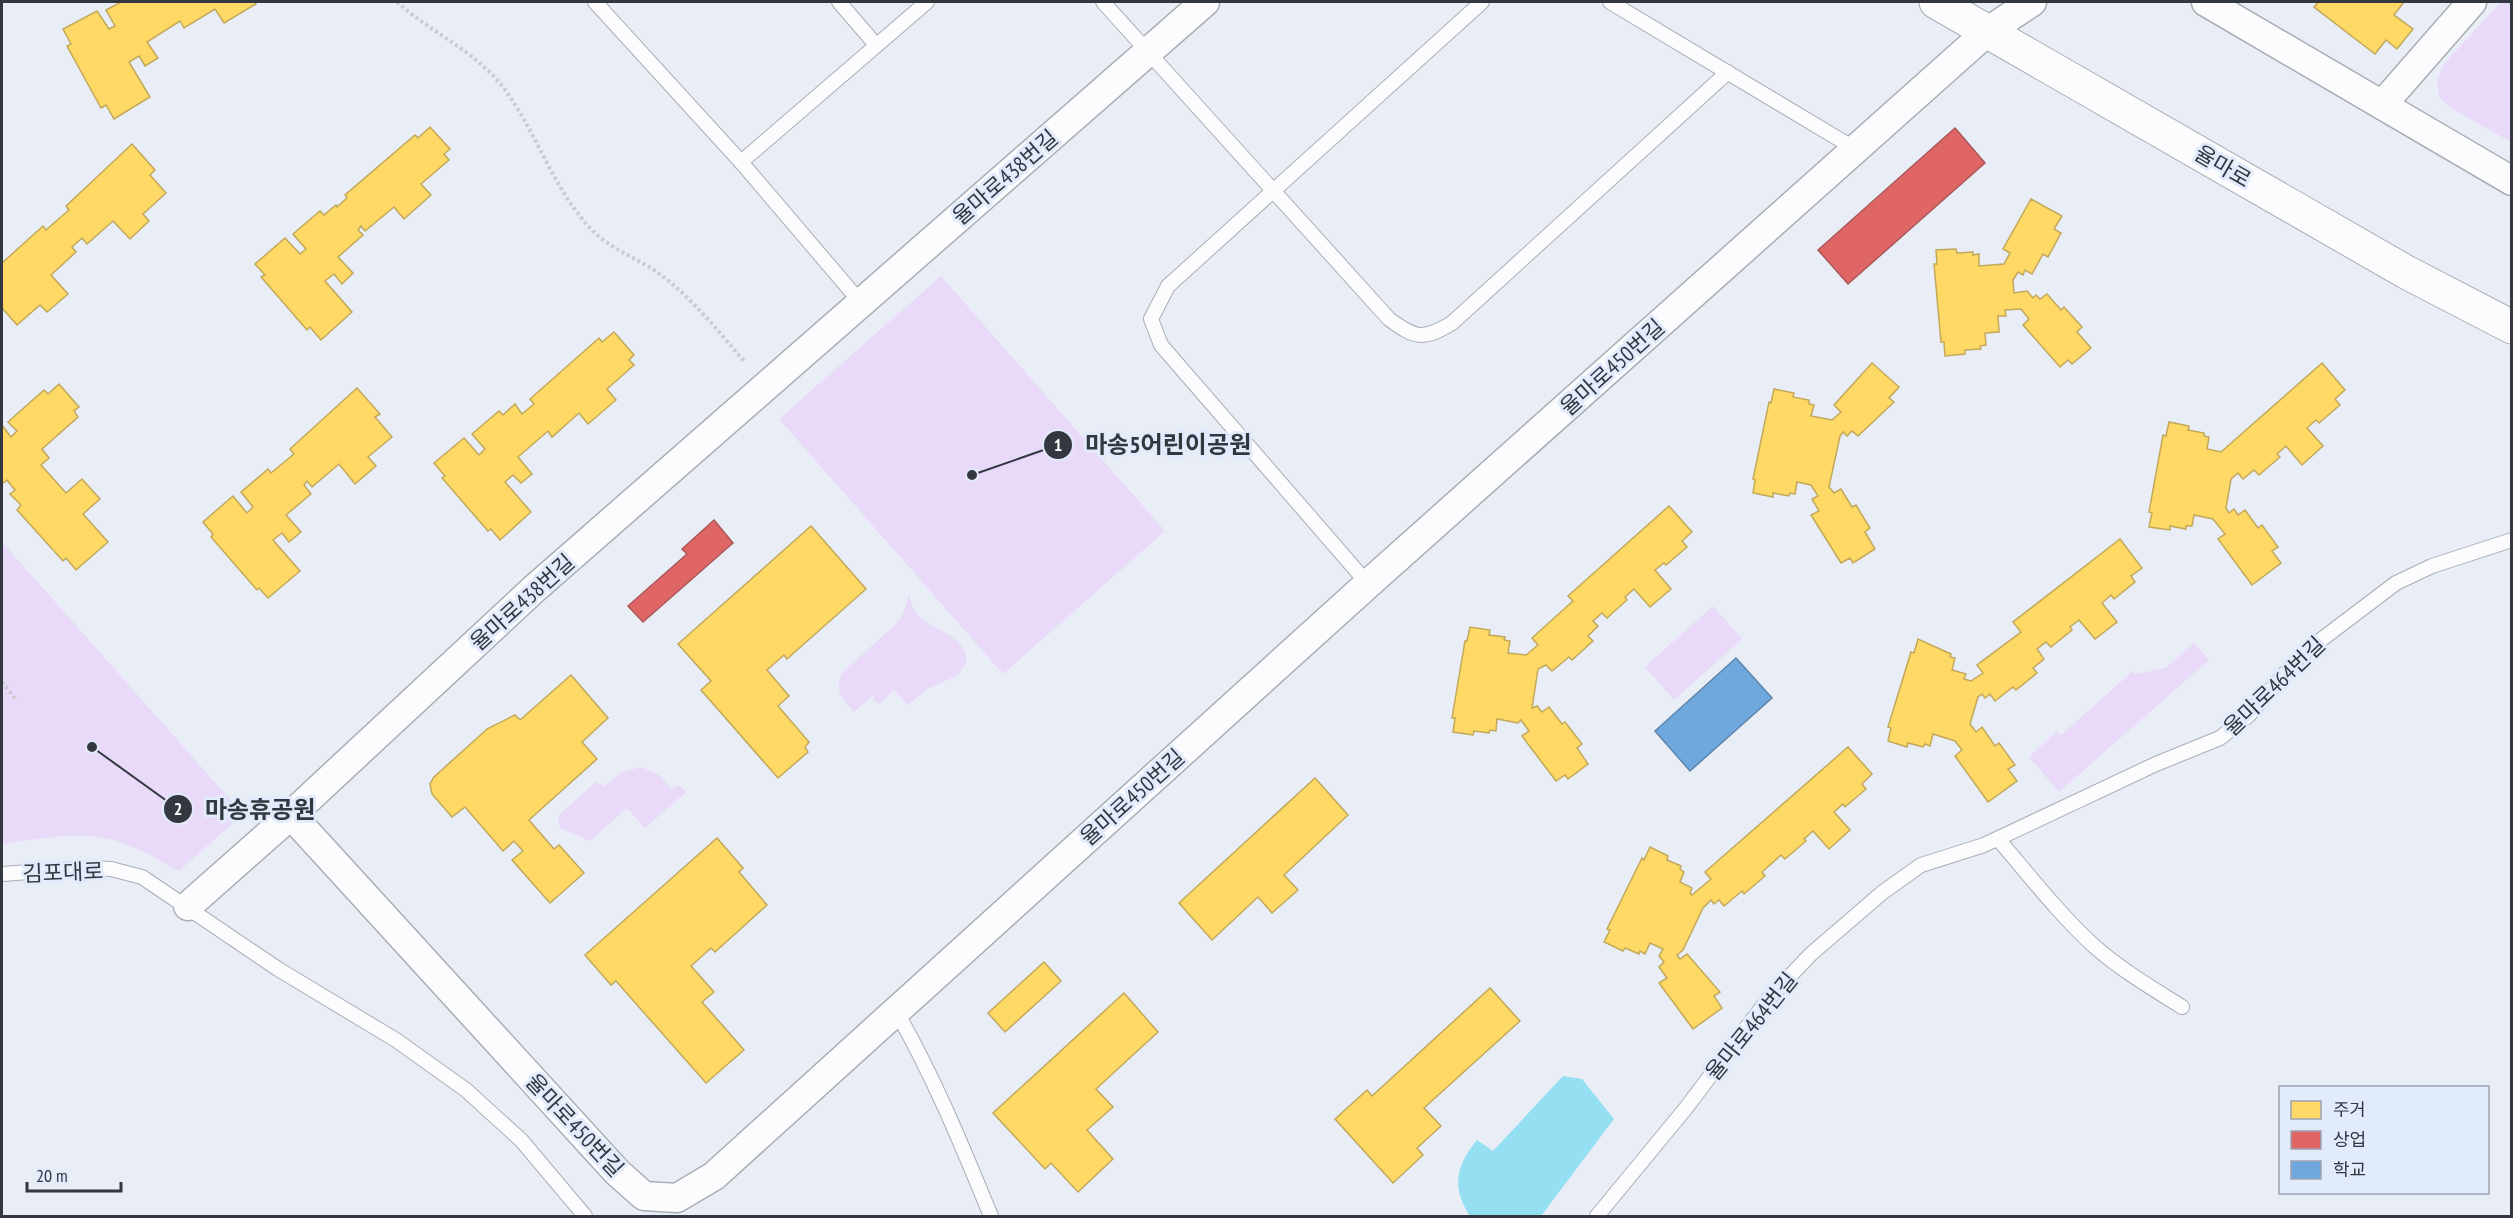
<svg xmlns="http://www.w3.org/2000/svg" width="2513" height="1218" viewBox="0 0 2513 1218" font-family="'PT Sans Narrow','Noto Sans KR',sans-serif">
  <rect width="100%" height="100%" fill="#e8edf6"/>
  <g fill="#e9dafa">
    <path d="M 2501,2 L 2511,2 L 2511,142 L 2449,107 L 2439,97 L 2437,81 L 2443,65 Z"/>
    <path d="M 941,276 L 1165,531 L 1003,674 L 779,419 Z"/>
    <path d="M 2,542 L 243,814 L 179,871 C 154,858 127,840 98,837 C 67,833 32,840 2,844 Z"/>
    <path d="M 909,595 C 911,601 912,608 916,613 C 931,631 966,634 967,662 L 957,676 L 929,688 L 908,705 L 894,690 L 879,704 L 874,701 L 873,695 L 854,712 C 842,698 833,690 843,672 L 898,622 L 904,612 Z"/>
    <path d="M 1713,606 L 1742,639 L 1674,700 L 1645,667 Z"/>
    <path d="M 2194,643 L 2209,660 L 2059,792 L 2029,757 L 2057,731 L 2061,735 L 2133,671 L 2135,674 L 2166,668 Z"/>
    <path d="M 641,767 L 658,774 L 672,789 L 680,785 L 686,792 L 645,828 L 627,808 L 590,841 L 560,828 L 558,819 L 560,814 L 596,782 L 604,786 L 623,772 Z"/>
  </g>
  <path fill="#95dff2" d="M 1563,1076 L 1582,1079 L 1614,1119 L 1541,1216 L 1470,1216 C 1451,1187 1456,1166 1477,1140 L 1493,1151 Z"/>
  <g fill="#ffd966" stroke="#c2a85a" stroke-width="1.5">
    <path d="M 121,2 L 254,2 L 256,4 L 224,23 L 215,9 L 184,28 L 180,21 L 147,42 L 158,58 L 145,66 L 139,56 L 129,62 L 150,97 L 114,119 L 106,105 L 101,108 L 67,46 L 71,44 L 63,29 L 97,11 L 109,29 L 115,26 L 106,10 Z"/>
    <path d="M 2318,2 L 2404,2 L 2394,15 L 2413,29 L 2397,49 L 2386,40 L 2375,54 L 2314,7 Z"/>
    <path d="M 430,127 L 450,149 L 444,154 L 449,160 L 421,184 L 431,195 L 404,219 L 394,207 L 365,231 L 361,226 L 358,230 L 363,235 L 338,257 L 353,273 L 342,284 L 334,274 L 325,281 L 352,312 L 321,340 L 310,327 L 307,330 L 261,277 L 265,275 L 255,264 L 285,238 L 300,254 L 306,249 L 293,234 L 320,211 L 324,215 L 336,205 L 337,207 L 347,198 L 345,195 L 415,135 L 418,138 Z"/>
    <path d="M 132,144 L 155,170 L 150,175 L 166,193 L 143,214 L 149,221 L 130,239 L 113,221 L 87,244 L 82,238 L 72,247 L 76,252 L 51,275 L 68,294 L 47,312 L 40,305 L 17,325 L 2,308 L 2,263 L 43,226 L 46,230 L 69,210 L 66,206 Z"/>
    <path d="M 2031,199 L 2062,216 L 2054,229 L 2061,233 L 2048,257 L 2043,254 L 2032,274 L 2025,270 L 2023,275 L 2018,272 L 2013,280 L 2014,293 L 2027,291 L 2033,298 L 2036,295 L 2040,299 L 2047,294 L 2061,310 L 2064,307 L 2082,327 L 2077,332 L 2091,348 L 2072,364 L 2068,360 L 2060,367 L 2023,325 L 2029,319 L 2021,309 L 2005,310 L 2006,316 L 1998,316 L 1999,332 L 1985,333 L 1986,345 L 1980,346 L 1981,349 L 1965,350 L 1965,354 L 1945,356 L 1944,342 L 1941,342 L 1934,264 L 1937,264 L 1936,250 L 1956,249 L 1957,253 L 1973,252 L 1973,255 L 1979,254 L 1979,266 L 2004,264 L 2010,253 L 2003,249 Z"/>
    <path d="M 614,332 L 634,355 L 629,360 L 634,365 L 607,389 L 616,400 L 588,424 L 579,413 L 552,437 L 548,431 L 518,457 L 532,474 L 521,483 L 513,475 L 505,482 L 531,512 L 500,540 L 491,529 L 488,531 L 442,478 L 445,476 L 434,463 L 464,438 L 479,455 L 485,449 L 472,434 L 499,411 L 503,415 L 515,404 L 522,414 L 534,404 L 530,399 L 599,338 L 602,342 Z"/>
    <path d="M 1872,363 L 1899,387 L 1889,398 L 1894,402 L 1858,436 L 1852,431 L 1847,436 L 1843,432 L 1840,436 L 1829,487 L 1834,493 L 1841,489 L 1852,507 L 1856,505 L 1870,528 L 1865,532 L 1875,549 L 1853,563 L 1850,558 L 1841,563 L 1811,515 L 1819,511 L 1812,499 L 1818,496 L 1811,485 L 1797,482 L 1795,494 L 1790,493 L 1789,496 L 1773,493 L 1773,497 L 1753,493 L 1755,480 L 1753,479 L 1769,402 L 1771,403 L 1774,389 L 1794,393 L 1793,397 L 1809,400 L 1809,404 L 1814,405 L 1811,416 L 1832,420 L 1841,412 L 1834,405 Z"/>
    <path d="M 2322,363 L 2345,390 L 2335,399 L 2340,405 L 2319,423 L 2316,420 L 2307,428 L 2323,446 L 2302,465 L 2286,446 L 2277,454 L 2280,457 L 2259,475 L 2254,470 L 2243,479 L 2238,473 L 2231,479 L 2226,508 L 2229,513 L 2234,509 L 2238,515 L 2245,510 L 2258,528 L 2262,525 L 2278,547 L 2272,551 L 2281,563 L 2252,585 L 2218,539 L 2225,534 L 2213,519 L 2194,515 L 2192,526 L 2186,526 L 2186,529 L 2170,526 L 2170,530 L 2149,527 L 2152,513 L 2149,512 L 2163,435 L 2166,436 L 2169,422 L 2189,426 L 2188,430 L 2204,433 L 2204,436 L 2209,437 L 2207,449 L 2221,452 Z"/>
    <path d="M 59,384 L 79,407 L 74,411 L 78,417 L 42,449 L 49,458 L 41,465 L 66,493 L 82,479 L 100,499 L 83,514 L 108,542 L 76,570 L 66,558 L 63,561 L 17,510 L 21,505 L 10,494 L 15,490 L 7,480 L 2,484 L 2,425 L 11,437 L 17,431 L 8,422 L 44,390 L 48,394 Z"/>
    <path d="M 357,388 L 380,414 L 375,417 L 392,437 L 368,457 L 376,466 L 355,484 L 339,464 L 312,487 L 307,481 L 304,485 L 311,494 L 286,515 L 301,532 L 289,542 L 282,533 L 273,540 L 300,571 L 268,598 L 259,588 L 257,590 L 211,537 L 213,534 L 203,522 L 233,496 L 247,513 L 253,507 L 241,492 L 268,469 L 271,473 L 294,454 L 290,449 Z"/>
    <path d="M 1669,506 L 1692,532 L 1682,541 L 1687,547 L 1666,565 L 1664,563 L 1655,570 L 1671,589 L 1650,607 L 1634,589 L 1625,597 L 1627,600 L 1607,618 L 1602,613 L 1593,621 L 1598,626 L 1588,636 L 1593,641 L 1572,660 L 1569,657 L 1552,671 L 1546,665 L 1538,669 L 1532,708 L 1537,706 L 1542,712 L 1549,707 L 1562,724 L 1565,722 L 1582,744 L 1577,748 L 1588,764 L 1568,779 L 1565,775 L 1556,781 L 1522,736 L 1529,731 L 1521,720 L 1518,723 L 1497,719 L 1496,731 L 1490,730 L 1489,733 L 1474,731 L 1473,735 L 1453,732 L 1455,718 L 1452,718 L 1465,641 L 1467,641 L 1470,627 L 1490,630 L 1489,635 L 1505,637 L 1504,640 L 1510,641 L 1508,653 L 1526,655 L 1538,645 L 1532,638 L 1573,601 L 1568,596 Z"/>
    <path d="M 811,526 L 866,589 L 787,659 L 784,655 L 767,670 L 789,696 L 778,706 L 809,742 L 805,747 L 808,752 L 778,778 L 701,690 L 711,681 L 678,644 Z"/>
    <path d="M 2120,539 L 2142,568 L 2131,576 L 2135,582 L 2114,599 L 2111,595 L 2102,603 L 2117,622 L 2095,639 L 2079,620 L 2070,627 L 2072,630 L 2051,647 L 2046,642 L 2037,649 L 2044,659 L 2033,668 L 2037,673 L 2016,690 L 2013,687 L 1995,701 L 1990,694 L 1985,698 L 1982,694 L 1978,697 L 1970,724 L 1976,732 L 1982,727 L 1995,746 L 1999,743 L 2015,765 L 2008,769 L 2017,781 L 1988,802 L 1955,756 L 1962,750 L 1955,741 L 1933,734 L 1930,746 L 1925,744 L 1923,747 L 1908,743 L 1907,747 L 1888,741 L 1891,728 L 1888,727 L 1911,652 L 1914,653 L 1918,639 L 1951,654 L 1950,657 L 1955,658 L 1952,670 L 1966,674 L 1964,679 L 1971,681 L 1983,673 L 1977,665 L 2021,632 L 2013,622 Z"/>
    <path d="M 571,675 L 608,718 L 582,742 L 597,759 L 529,820 L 554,849 L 559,845 L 584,873 L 550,903 L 512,860 L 523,851 L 514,841 L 503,851 L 465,807 L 452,817 L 432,794 L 430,784 L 434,777 L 487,729 L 515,715 L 520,720 Z"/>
    <path d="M 1848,747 L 1872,774 L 1862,784 L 1866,789 L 1845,807 L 1843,804 L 1834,812 L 1850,830 L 1829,849 L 1813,831 L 1804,839 L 1806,841 L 1785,859 L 1781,855 L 1762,872 L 1765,876 L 1744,894 L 1742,891 L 1724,906 L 1719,900 L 1714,904 L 1711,900 L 1703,908 L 1683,950 L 1677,955 L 1680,959 L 1687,954 L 1720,992 L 1714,996 L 1722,1008 L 1693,1029 L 1659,983 L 1667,978 L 1659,967 L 1664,962 L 1659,956 L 1663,949 L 1650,943 L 1645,954 L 1640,951 L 1639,954 L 1625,948 L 1623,951 L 1604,942 L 1610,930 L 1607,929 L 1642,858 L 1644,860 L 1650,847 L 1668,856 L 1667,860 L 1681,866 L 1680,869 L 1684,872 L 1680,882 L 1692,888 L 1690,893 L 1692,895 L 1711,879 L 1705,872 Z"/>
    <path d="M 1315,778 L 1348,815 L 1284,875 L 1298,890 L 1272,913 L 1258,897 L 1212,940 L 1179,903 Z"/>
    <path d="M 717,838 L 743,868 L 739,872 L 767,905 L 715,952 L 711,948 L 691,966 L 714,992 L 702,1002 L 744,1050 L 706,1083 L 616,981 L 611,985 L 585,955 Z"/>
    <path d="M 1044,962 L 1061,981 L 1005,1032 L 988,1013 Z"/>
    <path d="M 1490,988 L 1520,1021 L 1424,1108 L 1441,1126 L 1417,1148 L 1423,1155 L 1393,1183 L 1335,1119 L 1367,1090 L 1372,1096 Z"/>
    <path d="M 1124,993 L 1158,1032 L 1096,1089 L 1113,1107 L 1087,1130 L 1113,1159 L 1078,1192 L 1051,1163 L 1045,1169 L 993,1113 Z"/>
  </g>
  <g fill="#e06666" stroke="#ac585a" stroke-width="1.5">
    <path d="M 1955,128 L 1985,163 L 1848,284 L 1818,250 Z"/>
    <path d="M 714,520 L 733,543 L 643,622 L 628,606 L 687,554 L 682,549 Z"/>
  </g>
  <path fill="#6fa8dc" stroke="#5d86ad" stroke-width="1.5" d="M 1736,658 L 1772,698 L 1690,771 L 1655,731 Z"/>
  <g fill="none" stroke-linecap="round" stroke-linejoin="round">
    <defs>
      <g id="service">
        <path d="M 595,2 L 741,162 L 862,304"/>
        <path d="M 839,2 L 876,45"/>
        <path d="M 1103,2 L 1389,319 C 1416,339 1424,340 1452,323 L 1728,72"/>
        <path d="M 1610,2 L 1857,150"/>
        <path d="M 741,162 L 927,2"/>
        <path d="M 1368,584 L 1161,345 L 1151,319 L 1168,286 L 1482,2"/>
        <path d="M 1998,839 C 2029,875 2059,914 2094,946 C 2121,970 2152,988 2182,1007"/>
        <path d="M 2,874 L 85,868 L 111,869 L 142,877 L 278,969 L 396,1040 L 466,1090 L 521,1140 L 585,1216"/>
        <path d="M 896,1011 C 934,1077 962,1146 991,1216"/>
        <path d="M 1597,1216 L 1686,1108 L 1769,998 L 1811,954 L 1883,892 L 1921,865 L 1984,845 L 2156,764 L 2220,738 L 2249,715 L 2301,655 L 2396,583 L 2432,566 L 2512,540"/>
      </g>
      <g id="minor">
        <path d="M 2206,2 L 2512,181"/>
        <path d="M 2382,105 L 2472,2"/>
        <path d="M 291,815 L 617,1172 L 644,1196 L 677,1198 L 714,1176 L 1368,584 L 1988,31 L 2032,2"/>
        <path d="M 188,906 L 291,815 L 534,589 L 1205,2"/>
      </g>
      <path id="tertiary" d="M 1936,2 L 2406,272 L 2512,327"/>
    </defs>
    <use href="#service" stroke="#a9aeb5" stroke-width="16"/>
    <use href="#minor" stroke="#a9aeb5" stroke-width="31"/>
    <use href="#tertiary" stroke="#a9aeb5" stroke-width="35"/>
    <g stroke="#cacccf" stroke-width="4" stroke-dasharray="3 3" stroke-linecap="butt">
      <path d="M 397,2 C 430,32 475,51 503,87 C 536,131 552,186 589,227 C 607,247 632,256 654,270 C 689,294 716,329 744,361"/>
      <path d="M 2,682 L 17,701"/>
    </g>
    <use href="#service" stroke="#fcfcfe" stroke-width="14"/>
    <use href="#minor" stroke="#fcfcfe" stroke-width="28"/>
    <use href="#tertiary" stroke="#fcfcfe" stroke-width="33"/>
  </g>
  <g text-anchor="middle" stroke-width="6" stroke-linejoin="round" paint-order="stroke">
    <g font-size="22" fill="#33373f" stroke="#e2ebfc">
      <text transform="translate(2223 166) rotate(30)" y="8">율마로</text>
      <text transform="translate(1005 177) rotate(-41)" y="8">율마로438번길</text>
      <text transform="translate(1612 367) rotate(-42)" y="8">율마로450번길</text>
      <text transform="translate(522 602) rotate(-42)" y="8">율마로438번길</text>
      <text transform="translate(2274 686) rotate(-44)" y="8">율마로464번길</text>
      <text transform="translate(1132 797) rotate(-42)" y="8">율마로450번길</text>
      <text transform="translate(63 872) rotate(-2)" y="8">김포대로</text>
      <text transform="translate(1751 1026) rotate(-51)" y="8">율마로464번길</text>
      <text transform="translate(575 1125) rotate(47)" y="8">율마로450번길</text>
    </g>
  </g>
  <path fill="none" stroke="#33373f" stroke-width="2" d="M972 475L1058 445M92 747L178 809"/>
  <g fill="#33373f" stroke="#e2ebfc" stroke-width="2">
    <circle cx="972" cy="475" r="6"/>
    <circle cx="92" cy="747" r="6"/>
    <circle cx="1058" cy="445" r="15"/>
    <circle cx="178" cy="809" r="15"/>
  </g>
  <g font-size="18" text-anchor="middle" font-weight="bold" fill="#fff">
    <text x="1058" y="451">1</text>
    <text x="178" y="815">2</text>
  </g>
  <g font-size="24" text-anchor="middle" font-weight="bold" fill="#33373f" stroke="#e2ebfc" stroke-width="6" stroke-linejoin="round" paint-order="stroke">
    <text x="1168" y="453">마송5어린이공원</text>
    <text x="260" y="818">마송휴공원</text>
  </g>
  <rect width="2513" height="1218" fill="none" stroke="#33373f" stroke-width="6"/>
  <rect x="2279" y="1086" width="210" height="108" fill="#e2ebfc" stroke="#9ca3b0" stroke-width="1.5"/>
  <rect x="2291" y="1101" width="30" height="18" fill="#ffd966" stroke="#9ca3b0" stroke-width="1.5"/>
  <text x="2333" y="1116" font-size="18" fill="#33373f">주거</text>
  <rect x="2291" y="1131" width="30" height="18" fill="#e06666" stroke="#9ca3b0" stroke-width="1.5"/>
  <text x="2333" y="1146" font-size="18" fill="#33373f">상업</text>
  <rect x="2291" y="1161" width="30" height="18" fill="#6fa8dc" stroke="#9ca3b0" stroke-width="1.5"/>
  <text x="2333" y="1176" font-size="18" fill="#33373f">학교</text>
  <path d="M27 1182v9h94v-9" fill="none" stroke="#33373f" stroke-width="3"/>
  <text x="36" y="1182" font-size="18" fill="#33373f" stroke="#e2ebfc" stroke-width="4.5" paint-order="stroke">20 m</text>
</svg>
